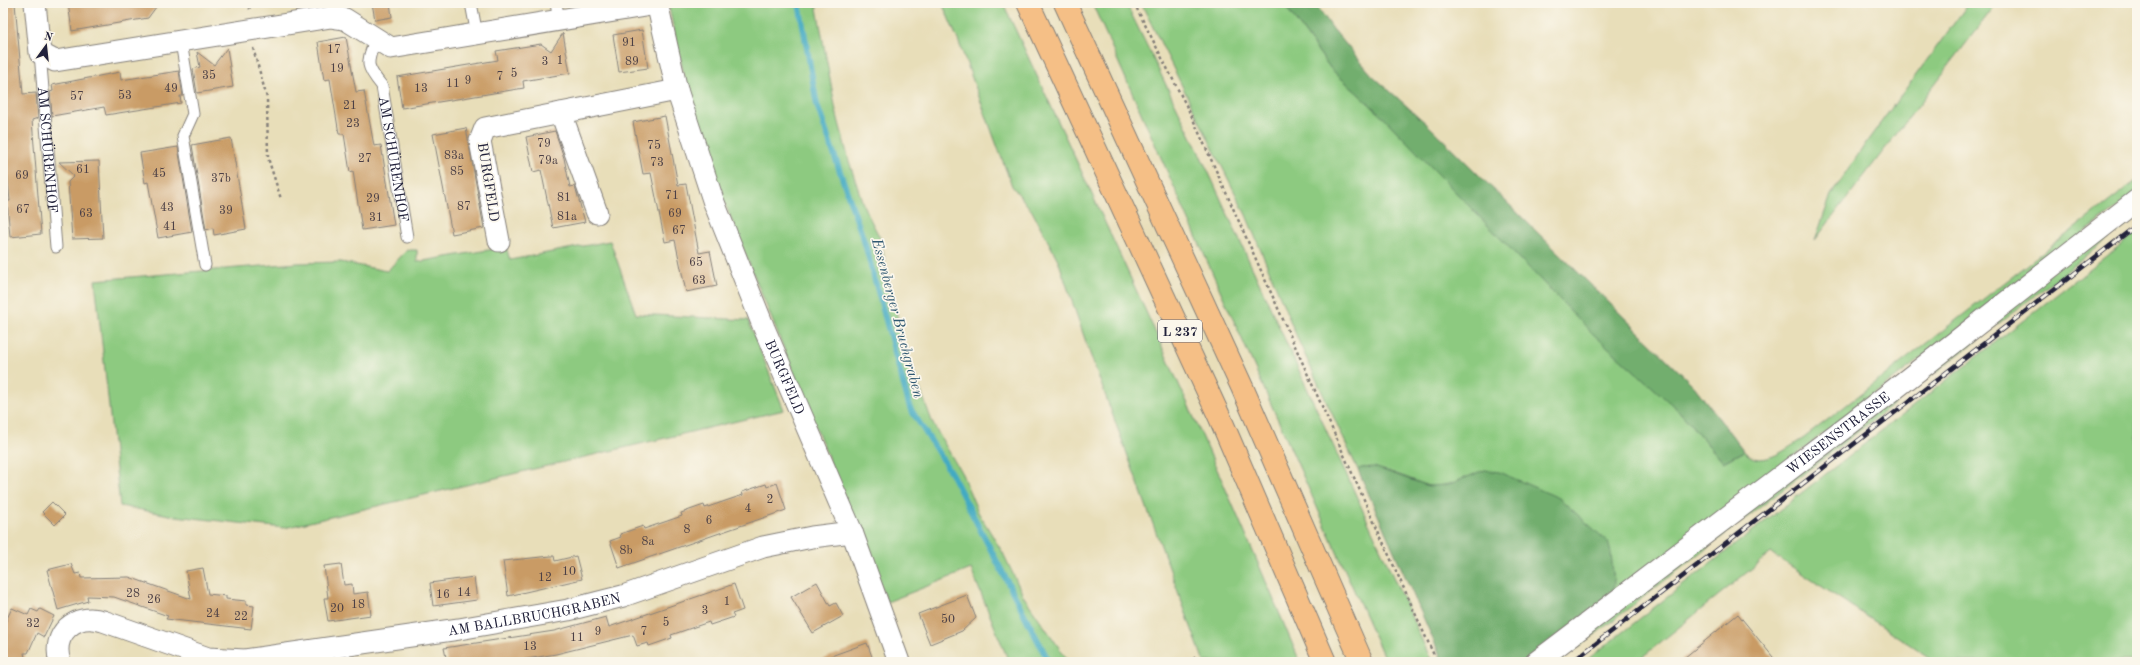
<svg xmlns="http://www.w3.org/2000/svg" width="2140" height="665" viewBox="0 0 2140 665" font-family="'Old Standard TT',serif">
  <rect width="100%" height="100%" fill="#fbf7ec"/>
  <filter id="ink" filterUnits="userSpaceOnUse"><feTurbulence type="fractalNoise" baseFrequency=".025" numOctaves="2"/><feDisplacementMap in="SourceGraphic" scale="8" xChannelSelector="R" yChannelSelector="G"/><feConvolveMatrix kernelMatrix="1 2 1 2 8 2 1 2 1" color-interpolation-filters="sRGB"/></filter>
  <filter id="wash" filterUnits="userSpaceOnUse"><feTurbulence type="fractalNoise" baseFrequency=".012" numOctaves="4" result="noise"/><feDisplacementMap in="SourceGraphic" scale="16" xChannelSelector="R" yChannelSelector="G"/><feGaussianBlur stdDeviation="0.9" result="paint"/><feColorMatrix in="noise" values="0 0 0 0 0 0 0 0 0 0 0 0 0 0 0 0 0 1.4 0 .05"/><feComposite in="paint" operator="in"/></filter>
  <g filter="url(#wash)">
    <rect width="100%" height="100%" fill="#e8deb9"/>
    <g fill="#8dca80" stroke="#58765e">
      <path d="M 668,3 L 816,3 L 836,111 L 849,161 L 864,207 L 881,240 L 887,273 L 905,348 L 933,424 L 962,474 L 978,512 L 1003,553 L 1024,597 L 1069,662 L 1009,662 L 971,569 L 887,602 L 721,194 L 686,84 Z"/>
      <path d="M 942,3 L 1003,3 C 1105,222 1207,439 1300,662 L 1204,662 L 1089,351 L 1058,260 L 1032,211 L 1012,186 L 958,40 Z"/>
      <path d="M 1092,3 L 1126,3 L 1208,171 L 1432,662 L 1386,662 Z"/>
      <path d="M 1141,3 L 1283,3 L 1331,69 L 1380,114 L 1679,411 L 1723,462 L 1744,451 C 1761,471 1787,448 1804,438 L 2137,180 L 2137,192 L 1612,596 L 1485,470 C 1466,478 1450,487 1429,486 C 1414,481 1370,461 1358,470 L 1299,342 L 1246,215 Z"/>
      <path d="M 1969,3 L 1997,3 L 1815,240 L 1831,195 L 1868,140 Z"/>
      <path d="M 2137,204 L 2137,217 L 1559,662 L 1549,662 Z"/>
      <path d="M 2137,232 L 2137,662 L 1936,662 L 1771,553 L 1636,662 L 1584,662 Z"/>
      <path d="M 610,241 L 636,314 L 748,320 L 784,410 L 284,528 L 175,516 L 120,506 L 95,280 L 297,263 L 341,262 L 387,271 L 407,250 L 417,250 L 417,262 L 506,247 L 510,260 Z"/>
    </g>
    <g fill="#72ae6e" stroke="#4a6854">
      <path d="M 1283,3 L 1315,3 L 1333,29 L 1372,75 L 1429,126 L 1694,386 L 1744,451 L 1723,462 L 1679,411 L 1592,333 L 1380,114 L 1331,69 Z"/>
      <path d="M 1374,467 L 1429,486 L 1447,485 L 1485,470 L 1499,472 L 1559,498 L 1608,542 L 1611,553 L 1614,583 L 1612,596 L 1526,662 L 1443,662 L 1358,470 L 1361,468 Z"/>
    </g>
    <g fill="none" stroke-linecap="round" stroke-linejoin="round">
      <path stroke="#42aac2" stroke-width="6" d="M 799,3 L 817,105 L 865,244 L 910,408 L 951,473 L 1049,662"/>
    </g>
    <g id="blocks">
      <g fill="#c99b65">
        <path d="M 3,3 L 15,3 L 23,94 L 36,93 L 38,118 L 32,120 L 41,234 L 10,237 L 7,201 L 10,201 L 3,130 Z"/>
        <path d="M 68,3 L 159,3 L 148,18 L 72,31 Z"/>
        <path d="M 372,3 L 390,3 L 392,17 L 375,20 Z"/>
        <path d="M 642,30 L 648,68 L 619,72 L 613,35 Z"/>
        <path d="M 563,33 L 570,73 L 523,81 L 524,88 L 402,108 L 397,77 L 498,60 L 496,51 L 541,44 L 551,51 Z"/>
        <path d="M 346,37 L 356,92 L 364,91 L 374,146 L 381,145 L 394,225 L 362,230 L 353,171 L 350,172 L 344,134 L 339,134 L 330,79 L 324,80 L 318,42 Z"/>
        <path d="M 227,48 L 233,87 L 197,93 L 193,69 L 200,67 L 197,52 L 214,65 Z"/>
        <path d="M 179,71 L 183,96 L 180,96 L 181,103 L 106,115 L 104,107 L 52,116 L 50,92 L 53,91 L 52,85 L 120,72 L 121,80 Z"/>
        <path d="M 665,116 L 678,185 L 686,184 L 699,253 L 710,251 L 717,286 L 686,292 L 675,240 L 665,242 L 651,173 L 643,174 L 633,122 Z"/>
        <path d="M 466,128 L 484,228 L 452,234 L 433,134 Z"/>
        <path d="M 555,131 L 564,158 L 570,187 L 575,186 L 585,222 L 553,228 L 541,170 L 533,172 L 526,137 Z"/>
        <path d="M 231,138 L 246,229 L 214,235 L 213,228 L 206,230 L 192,145 Z"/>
        <path d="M 178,147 L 192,232 L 158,238 L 148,182 L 145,183 L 140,153 Z"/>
        <path d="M 99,161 L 103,238 L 72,239 L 68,182 L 74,176 L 59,162 Z"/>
        <path d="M 777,483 L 786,510 L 619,568 L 610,541 L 621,537 L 620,534 L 643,526 L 644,529 L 682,516 L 681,513 L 704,505 L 705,508 L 743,495 L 742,492 L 766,484 L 767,487 Z"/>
        <path d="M 52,502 L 65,515 L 55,525 L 42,512 Z"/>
        <path d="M 551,556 L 554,556 L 555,561 L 576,556 L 582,579 L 508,596 L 503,561 Z"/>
        <path d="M 71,564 L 75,574 L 80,573 L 81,578 L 129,577 L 191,599 L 186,571 L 203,568 L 208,594 L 226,596 L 226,599 L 246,601 L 246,605 L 254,606 L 251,629 L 166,619 L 168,616 L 114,597 L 87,596 L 88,601 L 58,610 L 47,570 Z"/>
        <path d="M 341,564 L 344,585 L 352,584 L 353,594 L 368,592 L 371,615 L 328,621 L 324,598 L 328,598 L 324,566 Z"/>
        <path d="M 474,577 L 477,600 L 433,606 L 430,583 Z"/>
        <path d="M 817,582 L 830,606 L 836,603 L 843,616 L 813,633 L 791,597 Z"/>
        <path d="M 734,584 L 743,610 L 732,614 L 734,617 L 710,625 L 709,622 L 671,635 L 672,638 L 649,646 L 648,643 L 637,646 L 633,635 L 556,654 L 521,660 L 521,662 L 447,662 L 444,648 L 554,631 L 606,617 L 609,627 Z"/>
        <path d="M 967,595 L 976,618 L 962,631 L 930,644 L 918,614 Z"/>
        <path d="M 12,608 L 28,615 L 31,609 L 38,612 L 40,609 L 54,616 L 44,637 L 37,633 L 28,653 L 24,653 L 26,662 L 6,662 L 3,651 L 3,627 Z"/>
        <path d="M 1738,614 L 1777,662 L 1679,662 Z"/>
        <path d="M 867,643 L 874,662 L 820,662 L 820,660 Z"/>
      </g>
    </g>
  </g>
  <g filter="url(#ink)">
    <use href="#blocks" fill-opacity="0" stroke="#85807a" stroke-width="1"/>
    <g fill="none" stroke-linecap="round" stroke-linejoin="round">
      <defs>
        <g id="service">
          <path d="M 471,3 L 477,35"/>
          <path d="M 556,3 L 559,21"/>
          <path id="s1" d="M 376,38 C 367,63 364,64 382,86 L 407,237"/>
          <path d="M 181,42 L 193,114 L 183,136 L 205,265"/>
          <path id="s2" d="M 40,53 L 56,247"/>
        </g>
        <g id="minor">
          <path d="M 35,3 L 40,53 L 55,61 L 331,17 L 345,19 L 391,48 L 657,4"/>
          <path id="s3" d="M 657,3 L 677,90 L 713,200 L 764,328 L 852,532 L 899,662"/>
          <path d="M 561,113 L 597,213"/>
          <path d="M 499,241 L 480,141 L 485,128 L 677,90"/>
          <path id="s4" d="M 60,662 C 51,634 75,612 103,621 L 208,658 L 245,660 L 459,629 L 568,610 L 623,596 L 763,547 L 812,537 L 852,532"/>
          <path id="s5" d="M 1536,662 L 1855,420 L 2137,200"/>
        </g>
        <g id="trunk">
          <path d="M 1028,3 L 1220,418 L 1325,662"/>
          <path d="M 1065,3 L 1242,387 L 1362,662"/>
        </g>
      </defs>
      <use href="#service" stroke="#85807a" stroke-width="13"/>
      <use href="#minor" stroke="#85807a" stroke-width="23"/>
      <use href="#trunk" stroke="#85807a" stroke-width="24"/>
      <g stroke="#85807a" stroke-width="2.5" stroke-dasharray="3 3" stroke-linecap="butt">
        <path d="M 246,3 L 250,9"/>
        <path d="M 1134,3 L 1192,117 L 1437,662"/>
        <path d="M 253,48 L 267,98 L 268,158 L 281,199"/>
        <path d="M 1194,657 L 1197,662"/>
      </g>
      <use href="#service" stroke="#fff" stroke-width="11"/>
      <use href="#minor" stroke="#fff" stroke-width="21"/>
      <use href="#trunk" stroke="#f5bf86" stroke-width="22"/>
      <defs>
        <path id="rail" d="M 1572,662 L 2137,225"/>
      </defs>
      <use href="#rail" stroke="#22223b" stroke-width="4.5"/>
      <use href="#rail" stroke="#fbf7ec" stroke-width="3" stroke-dasharray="9" stroke-linecap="butt"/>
    </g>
  </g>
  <g text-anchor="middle" stroke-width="3.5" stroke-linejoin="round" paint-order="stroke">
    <g font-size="12" fill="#4c4046">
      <text x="629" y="46">91</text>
      <text x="334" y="53">17</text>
      <text x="560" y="64">1</text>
      <text x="545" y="65">3</text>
      <text x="632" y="65">89</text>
      <text x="337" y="72">19</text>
      <text x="514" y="77">5</text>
      <text x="209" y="79">35</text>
      <text x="500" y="80">7</text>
      <text x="468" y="84">9</text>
      <text x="453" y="87">11</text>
      <text x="171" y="92">49</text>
      <text x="421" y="92">13</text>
      <text x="125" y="99">53</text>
      <text x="77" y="100">57</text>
      <text x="350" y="109">21</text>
      <text x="353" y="127">23</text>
      <text x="544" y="147">79</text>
      <text x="654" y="149">75</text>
      <text x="454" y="159">83a</text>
      <text x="365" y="162">27</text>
      <text x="548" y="164">79a</text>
      <text x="657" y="166">73</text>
      <text x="83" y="173">61</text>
      <text x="457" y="175">85</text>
      <text x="159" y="177">45</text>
      <text x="22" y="179">69</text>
      <text x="221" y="182">37b</text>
      <text x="672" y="199">71</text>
      <text x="564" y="201">81</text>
      <text x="373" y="202">29</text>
      <text x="464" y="210">87</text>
      <text x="167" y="211">43</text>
      <text x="23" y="213">67</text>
      <text x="226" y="214">39</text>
      <text x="86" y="217">63</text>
      <text x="675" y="217">69</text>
      <text x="567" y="220">81a</text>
      <text x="376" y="221">31</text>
      <text x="170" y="230">41</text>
      <text x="679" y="234">67</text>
      <text x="696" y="266">65</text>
      <text x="699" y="284">63</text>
      <text x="770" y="503">2</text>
      <text x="748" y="512">4</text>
      <text x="709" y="524">6</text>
      <text x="687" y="533">8</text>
      <text x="648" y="545">8a</text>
      <text x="626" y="554">8b</text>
      <text x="569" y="575">10</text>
      <text x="545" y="581">12</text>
      <text x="464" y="596">14</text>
      <text x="133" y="597">28</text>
      <text x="443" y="598">16</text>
      <text x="154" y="603">26</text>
      <text x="727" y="605">1</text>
      <text x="358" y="608">18</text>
      <text x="337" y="612">20</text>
      <text x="705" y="614">3</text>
      <text x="213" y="617">24</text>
      <text x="241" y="620">22</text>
      <text x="948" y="623">50</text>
      <text x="666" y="626">5</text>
      <text x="33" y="627">32</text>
      <text x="598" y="635">9</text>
      <text x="644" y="635">7</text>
      <text x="577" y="641">11</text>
      <text x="530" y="650">13</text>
    </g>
    <rect fill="#fbf7ec" stroke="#636270" stroke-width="1" x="1158" y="320" width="44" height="22" rx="3"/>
    <g font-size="13" font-weight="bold" fill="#22223b">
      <text x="1180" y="336">L 237</text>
    </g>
    <g font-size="14" fill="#22223b" stroke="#fbf7ec">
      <text dy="5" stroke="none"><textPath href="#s2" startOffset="97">AM SCHÜRENHOF</textPath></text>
      <text dy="5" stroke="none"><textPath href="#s1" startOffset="127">AM SCHÜRENHOF</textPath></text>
      <text transform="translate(489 182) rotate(81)" y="5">BURGFELD</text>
      <text dy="5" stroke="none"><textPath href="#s3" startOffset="396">BURGFELD</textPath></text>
      <text dy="5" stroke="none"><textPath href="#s5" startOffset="379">WIESENSTRASSE</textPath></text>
      <text dy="5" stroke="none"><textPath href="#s4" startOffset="516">AM BALLBRUCHGRABEN</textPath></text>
    </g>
    <g font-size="15" font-style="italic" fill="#2f5871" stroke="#fbf7ec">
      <text transform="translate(898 318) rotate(75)" y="5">Essenberger Bruchgraben</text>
    </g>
  </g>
  <rect width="2140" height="665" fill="none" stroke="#fbf7ec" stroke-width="16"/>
  <g transform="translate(46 46) rotate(15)" stroke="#fbf7ec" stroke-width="3" paint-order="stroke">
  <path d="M0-3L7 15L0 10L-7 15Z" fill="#22223b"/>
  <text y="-6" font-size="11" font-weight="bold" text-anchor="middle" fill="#22223b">N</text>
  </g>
</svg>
